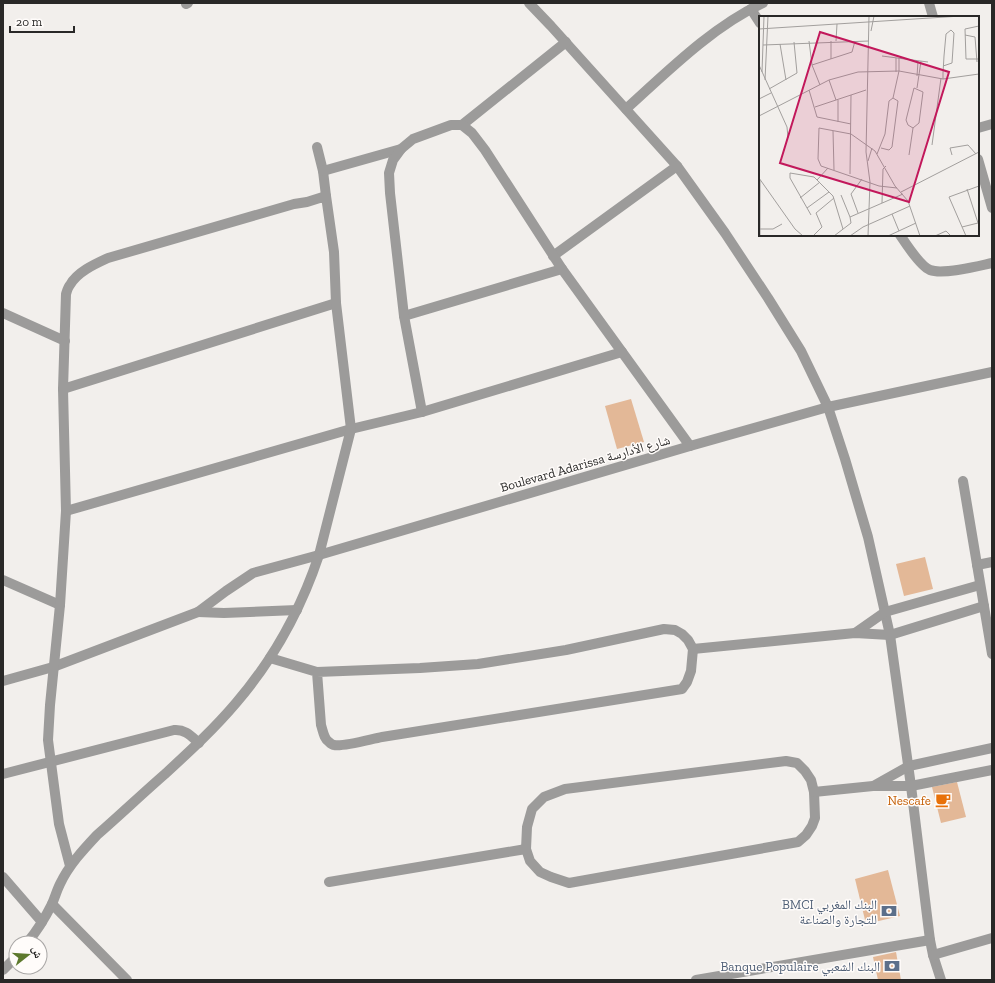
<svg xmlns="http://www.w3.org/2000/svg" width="995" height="983" viewBox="0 0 995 983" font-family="'Zilla Slab','Noto Naskh Arabic',serif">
  <rect width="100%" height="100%" fill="#f2efec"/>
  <g fill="#e3b897">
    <path d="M 631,399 L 644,442 L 617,449 L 605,406 Z"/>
    <path d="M 925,557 L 933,589 L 904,596 L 896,564 Z"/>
    <path d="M 957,782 L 966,817 L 941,823 L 932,787 Z"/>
    <path d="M 888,870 L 900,916 L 866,924 L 855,879 Z"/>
    <path d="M 896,952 L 901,980 L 878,980 L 873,957 Z"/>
  </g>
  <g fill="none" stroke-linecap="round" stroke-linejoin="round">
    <g stroke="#9c9b9a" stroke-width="10">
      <path d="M 529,3 L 551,26 L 677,166 L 725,233 L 768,298 L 801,351 L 828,407 L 845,459 L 868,537 L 890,635 L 911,786 L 930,940 L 933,955 L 941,980"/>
      <path d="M 929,3 L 933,17"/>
      <path d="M 186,4 L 188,3"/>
      <path d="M 751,9 L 760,23"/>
      <path d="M 626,109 C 667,72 713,26 763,3"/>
      <path d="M 462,125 L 566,42"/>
      <path d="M 978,128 L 992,124"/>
      <path d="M 317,147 L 323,171 L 326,196"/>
      <path d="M 978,159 L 992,208"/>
      <path d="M 323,171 L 401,149"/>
      <path d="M 900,235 C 906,244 920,266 930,270 C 943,275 978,266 992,263"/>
      <path d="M 553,256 L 677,166"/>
      <path d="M 3,313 L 65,341"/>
      <path d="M 404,316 L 562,269"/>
      <path d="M 63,389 L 336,303"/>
      <path d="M 422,412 L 404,316 L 390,193 L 389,173 L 393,160 L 401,149 L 413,139 L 451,125 L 462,125 L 472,133 L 485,150 L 562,269 L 690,446"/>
      <path d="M 963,481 L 992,654"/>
      <path d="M 66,511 L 351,429 L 422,412 L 622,352"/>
      <path d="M 977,565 L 992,562"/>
      <path d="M 3,580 L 60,605"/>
      <path d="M 198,612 L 224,613 L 297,610"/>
      <path d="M 855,633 L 885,612 L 980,585"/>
      <path d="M 693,649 L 855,633 L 890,635 L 984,606"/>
      <path d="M 270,658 L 317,672 L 420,668 L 478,664 L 566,650 L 664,629 L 675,630 L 682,634 L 688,640 L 693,649 L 691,671 L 687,682 L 682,689 L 382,737 C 371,739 344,747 334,745 C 333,745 330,743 329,742 C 324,739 323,731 321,725 L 317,672"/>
      <path d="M 3,681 L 53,667 L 198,612 L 226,591 L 253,573 L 319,555 L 690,446 L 828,407 L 992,372"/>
      <path d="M 786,761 L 797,763 L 805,771 L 811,780 L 814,792 L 815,818 L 812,826 L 806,835 L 798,842 L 569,883 L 551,877 L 540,872 L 530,861 L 526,849 L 527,827 L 532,809 L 544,797 L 565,789 Z"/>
      <path d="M 3,774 L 174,730 C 185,729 191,736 199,743"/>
      <path d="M 875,785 L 909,766 L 992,748"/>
      <path d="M 814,792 L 873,786 L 911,786 L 992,770"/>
      <path d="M 3,877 L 42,922"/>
      <path d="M 329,882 L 526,849"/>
      <path d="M 52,904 L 127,980"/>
      <path d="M 27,943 C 37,931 45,918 52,904 C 55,897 57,890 60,884 C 69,865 83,850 97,835 C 120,815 142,794 165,774 C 190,751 214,729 236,703 C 273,660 301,609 319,555 L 351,429 L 336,303 L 334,252 L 326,196 L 307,202 L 294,204 L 108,258 C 95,264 77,272 70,285 C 68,287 67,291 66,294 L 63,389 L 66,511 L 60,605 L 50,705 L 48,740 L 59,824 L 70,866"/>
      <path d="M 933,955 L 992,938"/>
      <path d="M 3,970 L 16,957"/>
      <path d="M 696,980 L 930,940"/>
    </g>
  </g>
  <defs>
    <symbol id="cafe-bare" viewBox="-9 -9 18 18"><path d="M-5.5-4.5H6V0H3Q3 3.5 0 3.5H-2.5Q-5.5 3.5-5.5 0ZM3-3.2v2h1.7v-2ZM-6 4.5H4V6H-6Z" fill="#e8710a" stroke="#fffcfa" stroke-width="2.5" paint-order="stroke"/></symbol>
    <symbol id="bank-bare" viewBox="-9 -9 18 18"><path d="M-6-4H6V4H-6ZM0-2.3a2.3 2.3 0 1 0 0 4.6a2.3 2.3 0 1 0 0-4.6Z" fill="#5c6f8a" stroke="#fffcfa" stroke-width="2.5" paint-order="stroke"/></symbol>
  </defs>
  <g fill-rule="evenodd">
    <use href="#cafe-bare" x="932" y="789" width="22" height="22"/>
    <use href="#bank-bare" x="878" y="900" width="22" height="22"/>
    <use href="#bank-bare" x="881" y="955" width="22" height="22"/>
  </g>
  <g text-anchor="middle" stroke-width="3" stroke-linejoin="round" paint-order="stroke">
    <g font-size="13" fill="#292827" stroke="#fffcfa">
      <text transform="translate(585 463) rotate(-16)" y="5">Boulevard Adarissa شارع الأدارسة</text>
    </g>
    <g font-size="13" fill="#c56008" stroke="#fffcfa" text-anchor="end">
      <text x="931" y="805">Nescafe</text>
    </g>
    <g font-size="13" fill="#4e5e75" stroke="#fffcfa" text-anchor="end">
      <text x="877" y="909">BMCI البنك المغربي<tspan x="877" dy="15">للتجارة والصناعة</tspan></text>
      <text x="880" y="971">Banque Populaire البنك الشعبي</text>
    </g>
  </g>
  <g transform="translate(759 16)">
    <rect width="220" height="220" fill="#f2efec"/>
    <path fill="none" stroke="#a29f9d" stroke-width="1" d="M 220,10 L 206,13 L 207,43 L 220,43M 0,13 L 202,0M 112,15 L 115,0M 206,19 L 216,21 L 218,46M 50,25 L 53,49 L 61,69M 72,25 L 72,43M 77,25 L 78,8M 21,28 L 27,64M 4,29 L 110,25M 123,40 L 169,46M 137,42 L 137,56M 0,49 L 28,111 L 29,122M 53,49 L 93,36 L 96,25M 3,56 L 5,0M 158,60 L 159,45M 184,63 L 184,57 L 185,40 L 187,18 L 192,14 L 195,17 L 193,47 L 184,50M 6,64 L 9,0M 70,64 L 77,84M 155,72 L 164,76 L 160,107 L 154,112 L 149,109 L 147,104 ZM 158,72 L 162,45M 10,73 L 38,57 L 35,26M 50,74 L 58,101 L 92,108M 134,82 L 140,55 L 140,42M 0,83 L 12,77M 56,91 L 107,74M 0,100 L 70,64 L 99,56 L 140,55 L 184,63 L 220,58M 79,106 L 79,84M 74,115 L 75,154M 173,129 L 182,62M 118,138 L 126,118 L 130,85 L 134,82 L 139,85 L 133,131 L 130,134 L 122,132M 150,139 L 154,112M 193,139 L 191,132 L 209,129 L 217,138M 109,145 L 113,132M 91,158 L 92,79M 0,162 L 36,213 L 44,220M 1,164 L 1,220M 58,164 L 69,152M 138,172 L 120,170 L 62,150 L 59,143 L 60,112 L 92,118 L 116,135 L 136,170 L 149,185 L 161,220M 208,173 L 219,207M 142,176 L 220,136M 82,179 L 91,201M 41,182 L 61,166M 123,187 L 124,153 L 127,150M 48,192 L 70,176M 99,197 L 92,178 L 103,163M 133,198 L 140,215M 52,199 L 31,162 L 31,157 L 55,161 L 74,180 L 84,213M 203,211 L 219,207M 1,213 L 14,213 L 23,208M 54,220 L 63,211 L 57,197 L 75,182M 75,220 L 92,207 L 91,201 L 144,178M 91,220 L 104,211 L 151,190M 109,220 L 111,166 L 107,136 L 110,0M 129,220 L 157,207M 176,220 L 187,215 L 192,220M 207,220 L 190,181 L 220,170"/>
    <path fill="#c2185b" fill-opacity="0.15" stroke="#c2185b" stroke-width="2" d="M 61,16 L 190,56 L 150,186 L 21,147 Z"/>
    <rect width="220" height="220" fill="none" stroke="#292827" stroke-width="2"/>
  </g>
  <rect width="995" height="983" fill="none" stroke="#292827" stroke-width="8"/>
  <g transform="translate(28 955) rotate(73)"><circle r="19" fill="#fffcfa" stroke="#a9a7a6"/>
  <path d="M0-3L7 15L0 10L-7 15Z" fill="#5e7a2e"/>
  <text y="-6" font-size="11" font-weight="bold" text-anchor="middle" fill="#292827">ش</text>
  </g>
  <path d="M10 26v6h64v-6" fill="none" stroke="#292827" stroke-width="2"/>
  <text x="16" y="26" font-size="12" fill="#292827" stroke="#fffcfa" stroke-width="3" paint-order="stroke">20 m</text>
</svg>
